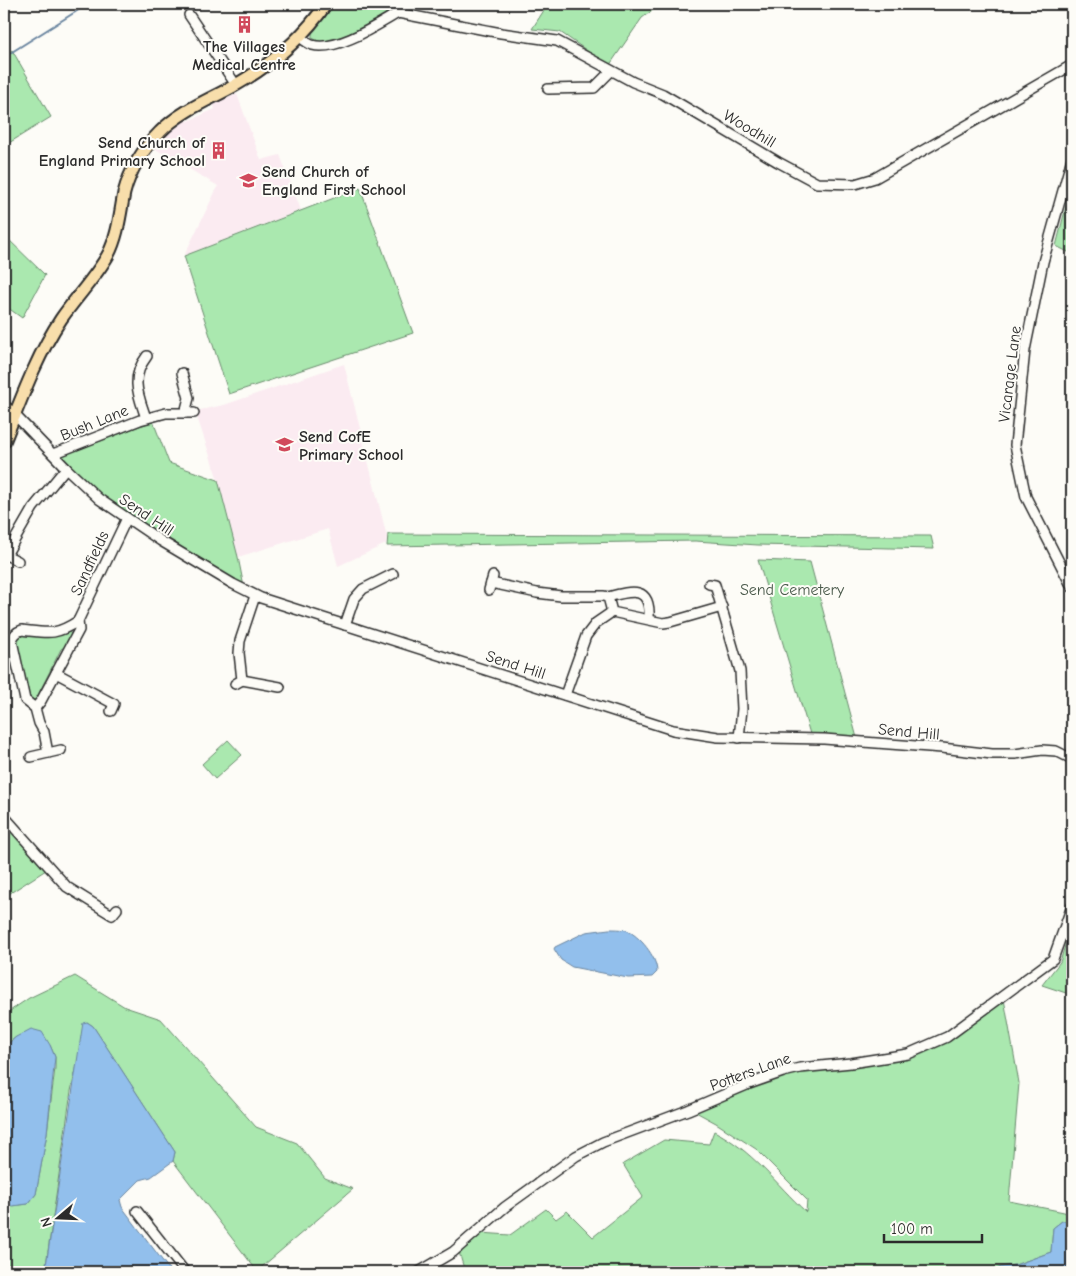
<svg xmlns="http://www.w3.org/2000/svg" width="1076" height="1276" viewBox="0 0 1076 1276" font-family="'Comic Neue',sans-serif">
  <rect width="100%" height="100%" fill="#fdfcf7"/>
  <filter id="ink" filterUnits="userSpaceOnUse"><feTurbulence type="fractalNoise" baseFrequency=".02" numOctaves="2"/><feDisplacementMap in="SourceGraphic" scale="10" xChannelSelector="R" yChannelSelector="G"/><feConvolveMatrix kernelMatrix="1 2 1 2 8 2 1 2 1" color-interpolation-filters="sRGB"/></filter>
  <g filter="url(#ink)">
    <g fill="#fbebf1">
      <path d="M 237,94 L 261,160 L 280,155 L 301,210 L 184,256 L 218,186 L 152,147 L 170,128 L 184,118 L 188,121 L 215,109 L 213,104 Z"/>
      <path d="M 344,364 L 387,537 L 386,544 L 338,566 L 328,529 L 238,557 L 218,480 L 195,411 L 224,405 Z"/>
    </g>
    <g fill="#aae8af" stroke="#6a8a6d">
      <path d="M 329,4 L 395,4 L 395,7 L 374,23 L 325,44 L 312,38 L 312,30 Z"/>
      <path d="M 548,4 L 661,4 L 642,18 L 609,66 L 560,32 L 532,29 Z"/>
      <path d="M 12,50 L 51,117 L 4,146 L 4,56 Z"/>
      <path d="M 360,188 L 413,333 L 229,394 L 184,256 Z"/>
      <path d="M 1070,191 L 1072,192 L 1072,254 L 1056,246 Z"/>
      <path d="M 4,235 L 45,275 L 22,318 L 4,305 Z"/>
      <path d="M 153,421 L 169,463 L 218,480 L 238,557 L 244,587 L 101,495 L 61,456 Z"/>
      <path d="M 388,534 L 931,536 L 934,549 L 758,545 L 695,541 L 387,546 Z"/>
      <path d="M 758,560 L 810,562 L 857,738 L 810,734 Z"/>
      <path d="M 69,631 L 72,636 L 67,646 L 61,649 L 39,693 L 38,700 L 32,701 L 28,698 L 16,638 L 21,634 L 51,637 Z"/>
      <path d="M 228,740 L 242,755 L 215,779 L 202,764 Z"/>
      <path d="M 4,821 L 46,870 L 4,897 Z"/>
      <path d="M 1072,923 L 1072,995 L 1042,985 L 1060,962 Z"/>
      <path d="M 75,976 L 125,1007 L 161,1019 L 256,1127 L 297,1143 L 325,1178 L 353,1189 L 257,1271 L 173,1161 L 175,1152 L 93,1026 L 87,1022 L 71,1091 L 45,1272 L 4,1272 L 4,1207 L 28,1204 L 36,1194 L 47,1133 L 55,1068 L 55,1057 L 50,1045 L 16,1037 L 4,1047 L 4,1015 L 29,998 Z"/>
      <path d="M 1004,999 L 1019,1083 L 1009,1201 L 1064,1212 L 1072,1215 L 1072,1221 L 1062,1221 L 1053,1228 L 1051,1252 L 1015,1265 L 1001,1267 L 991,1272 L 465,1272 L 459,1252 L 480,1233 L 510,1235 L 546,1209 L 556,1219 L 567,1211 L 593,1237 L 643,1197 L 623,1164 L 664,1140 L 709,1144 L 714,1131 C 752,1150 776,1184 806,1212 L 807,1200 L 756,1149 L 716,1123 L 694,1111 L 751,1085 L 798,1071 L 908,1057 Z"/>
    </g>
    <g fill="#92bfec" stroke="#69849f">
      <path d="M 609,929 C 614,929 621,929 626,930 C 640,936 657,957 657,972 L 652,977 L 628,978 L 572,967 L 561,960 L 554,949 L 555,947 L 586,932 Z"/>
      <path d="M 87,1022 L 93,1026 L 175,1152 L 173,1161 L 151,1177 L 140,1180 L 120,1200 L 122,1207 L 171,1272 L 45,1272 L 82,1029 L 83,1023 Z"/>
      <path d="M 31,1029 L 42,1032 L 50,1045 L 55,1057 L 47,1133 L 36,1194 L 28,1204 L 4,1207 L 4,1047 L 16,1037 Z"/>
      <path d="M 1062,1221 L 1072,1221 L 1072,1272 L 1064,1272 L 1062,1269 L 1055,1268 L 1044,1272 L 991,1272 L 1001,1267 L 1015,1265 L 1051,1252 L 1053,1228 Z"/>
    </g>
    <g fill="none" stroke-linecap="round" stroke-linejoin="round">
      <path stroke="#69849f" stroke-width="2" d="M 4,57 L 88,4"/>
      <defs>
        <g id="minor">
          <path d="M 398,13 L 501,33 L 557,41 L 633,82 L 663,94 L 778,162 L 817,183 L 855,184 L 875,178 L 1072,65"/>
          <path d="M 189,15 L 236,85"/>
          <path d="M 299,37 C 303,39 308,44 312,45 C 337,52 377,25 398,13"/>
          <path d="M 548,89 L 594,88 L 611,71"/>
          <path d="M 1072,158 L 1043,262 L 1025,350 L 1015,445 L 1026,497 L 1072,587"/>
          <path d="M 182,373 L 189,398 L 185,413"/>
          <path d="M 15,415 L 66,468 L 99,499 L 161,541 L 233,584 L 261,598 L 673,730 L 718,737 L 824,739 L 942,748 L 992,754 L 1015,754 L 1042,750 L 1056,751 L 1072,759"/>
          <path d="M 146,418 C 138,394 130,378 147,356"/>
          <path d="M 53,454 L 140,420 L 166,413 L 194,413"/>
          <path d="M 4,554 L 6,555 L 33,508 L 66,468"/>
          <path d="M 6,555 L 18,561"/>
          <path d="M 491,583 L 537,593 L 561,596 L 603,596 L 608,597 L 612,612 L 663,623 L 670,622 L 722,607"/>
          <path d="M 709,584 L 715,585 L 740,671 L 742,709 L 739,738"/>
          <path d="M 489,590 L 493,576"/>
          <path d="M 608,597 C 633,590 651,586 649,619"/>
          <path d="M 345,625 L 354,599 L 363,589 L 393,574"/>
          <path d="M 56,673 L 114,704 L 111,711"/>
          <path d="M 242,680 L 280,687"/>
          <path d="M 235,684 L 242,680 L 239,653 L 240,641 L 255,596"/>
          <path d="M 565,695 L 586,636 L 596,623 L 612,612"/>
          <path d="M 35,708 L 25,700 L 12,641 C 13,635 16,632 22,630 C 48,633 55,636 78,621"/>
          <path d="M 48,753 L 44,732 L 39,723 L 35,708 L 41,701 L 79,630 L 78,621 L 127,518"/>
          <path d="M 31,757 L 61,750"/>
          <path d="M 4,816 L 67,887 L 112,915 L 117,909"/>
          <path d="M 137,1211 L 185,1272"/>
          <path d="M 419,1272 L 453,1252 L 505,1207 L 576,1156 L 603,1142 L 688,1110 L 749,1084 L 783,1072 L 800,1068 L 851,1063 L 908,1054 L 947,1037 L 1053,959 L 1072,906"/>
        </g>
        <g id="major">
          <path d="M 4,407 L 15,415"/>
          <path d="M 4,442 C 20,402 37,355 61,319 C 76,297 95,278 108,255 C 118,236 120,214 124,193 C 130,170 144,148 160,132 C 180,111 209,100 234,86 C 269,66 303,38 326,4"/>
        </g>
      </defs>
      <use href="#minor" stroke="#2b2b2b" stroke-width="12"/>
      <use href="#major" stroke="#2b2b2b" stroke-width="15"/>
      <use href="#minor" stroke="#fdfcf7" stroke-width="9"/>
      <use href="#major" stroke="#f8deab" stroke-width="11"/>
    </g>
  </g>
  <defs>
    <symbol id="building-bare" viewBox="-9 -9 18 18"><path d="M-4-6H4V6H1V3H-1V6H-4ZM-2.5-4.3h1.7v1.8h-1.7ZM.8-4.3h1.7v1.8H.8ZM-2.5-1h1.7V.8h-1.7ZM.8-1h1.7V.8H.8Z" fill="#d1495b" stroke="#fdfcf7" stroke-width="2.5" paint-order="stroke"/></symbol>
    <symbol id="school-bare" viewBox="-9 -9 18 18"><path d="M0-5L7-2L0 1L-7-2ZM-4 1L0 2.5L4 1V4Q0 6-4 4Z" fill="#d1495b" stroke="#fdfcf7" stroke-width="2.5" paint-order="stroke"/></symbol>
  </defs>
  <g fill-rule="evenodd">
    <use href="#building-bare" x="232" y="12" width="25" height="25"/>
    <use href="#building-bare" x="206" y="138" width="25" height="25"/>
    <use href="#school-bare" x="236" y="168" width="25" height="25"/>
    <use href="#school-bare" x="272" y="432" width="25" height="25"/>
  </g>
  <g text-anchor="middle" stroke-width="4" stroke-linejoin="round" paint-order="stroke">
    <g font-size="16" font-weight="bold" fill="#2b2b2b" stroke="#fdfcf7" text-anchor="start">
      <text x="244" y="52" text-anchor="middle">The Villages<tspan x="244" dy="18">Medical Centre</tspan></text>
      <text x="205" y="148" text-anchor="end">Send Church of<tspan x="205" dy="18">England Primary School</tspan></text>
      <text x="262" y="177">Send Church of<tspan x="262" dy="18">England First School</tspan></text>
      <text x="299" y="442">Send CofE<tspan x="299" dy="18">Primary School</tspan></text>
    </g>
    <g font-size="16" fill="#2b2b2b" stroke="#fdfcf7">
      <text transform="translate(750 128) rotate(31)" y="6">Woodhill</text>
      <text transform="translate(1009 374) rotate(-83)" y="6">Vicarage Lane</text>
      <text transform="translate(94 422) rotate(-22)" y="6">Bush Lane</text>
      <text transform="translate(147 514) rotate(34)" y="6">Send Hill</text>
      <text transform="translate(89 563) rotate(-65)" y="6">Sandfields</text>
      <text transform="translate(516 664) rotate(18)" y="6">Send Hill</text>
      <text transform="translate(909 731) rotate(5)" y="6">Send Hill</text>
      <text transform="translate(750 1071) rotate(-20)" y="6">Potters Lane</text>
    </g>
    <g font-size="16" fill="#4b5a4c" stroke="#fdfcf7">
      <text x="792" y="595">Send Cemetery</text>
    </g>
  </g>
  <rect width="1076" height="1276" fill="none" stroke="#fdfcf7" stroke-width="20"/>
  <rect x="10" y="10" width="1056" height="1256" fill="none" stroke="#2b2b2b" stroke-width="2" filter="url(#ink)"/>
  <g transform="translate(58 1218) rotate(251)" stroke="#fdfcf7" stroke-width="4" paint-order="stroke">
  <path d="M0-4L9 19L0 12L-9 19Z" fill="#2b2b2b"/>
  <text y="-8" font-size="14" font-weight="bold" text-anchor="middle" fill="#2b2b2b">N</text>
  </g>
  <path d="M884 1234v8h98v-8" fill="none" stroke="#2b2b2b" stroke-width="2.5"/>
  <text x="891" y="1234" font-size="15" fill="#2b2b2b" stroke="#fdfcf7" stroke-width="4" paint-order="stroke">100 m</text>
</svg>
